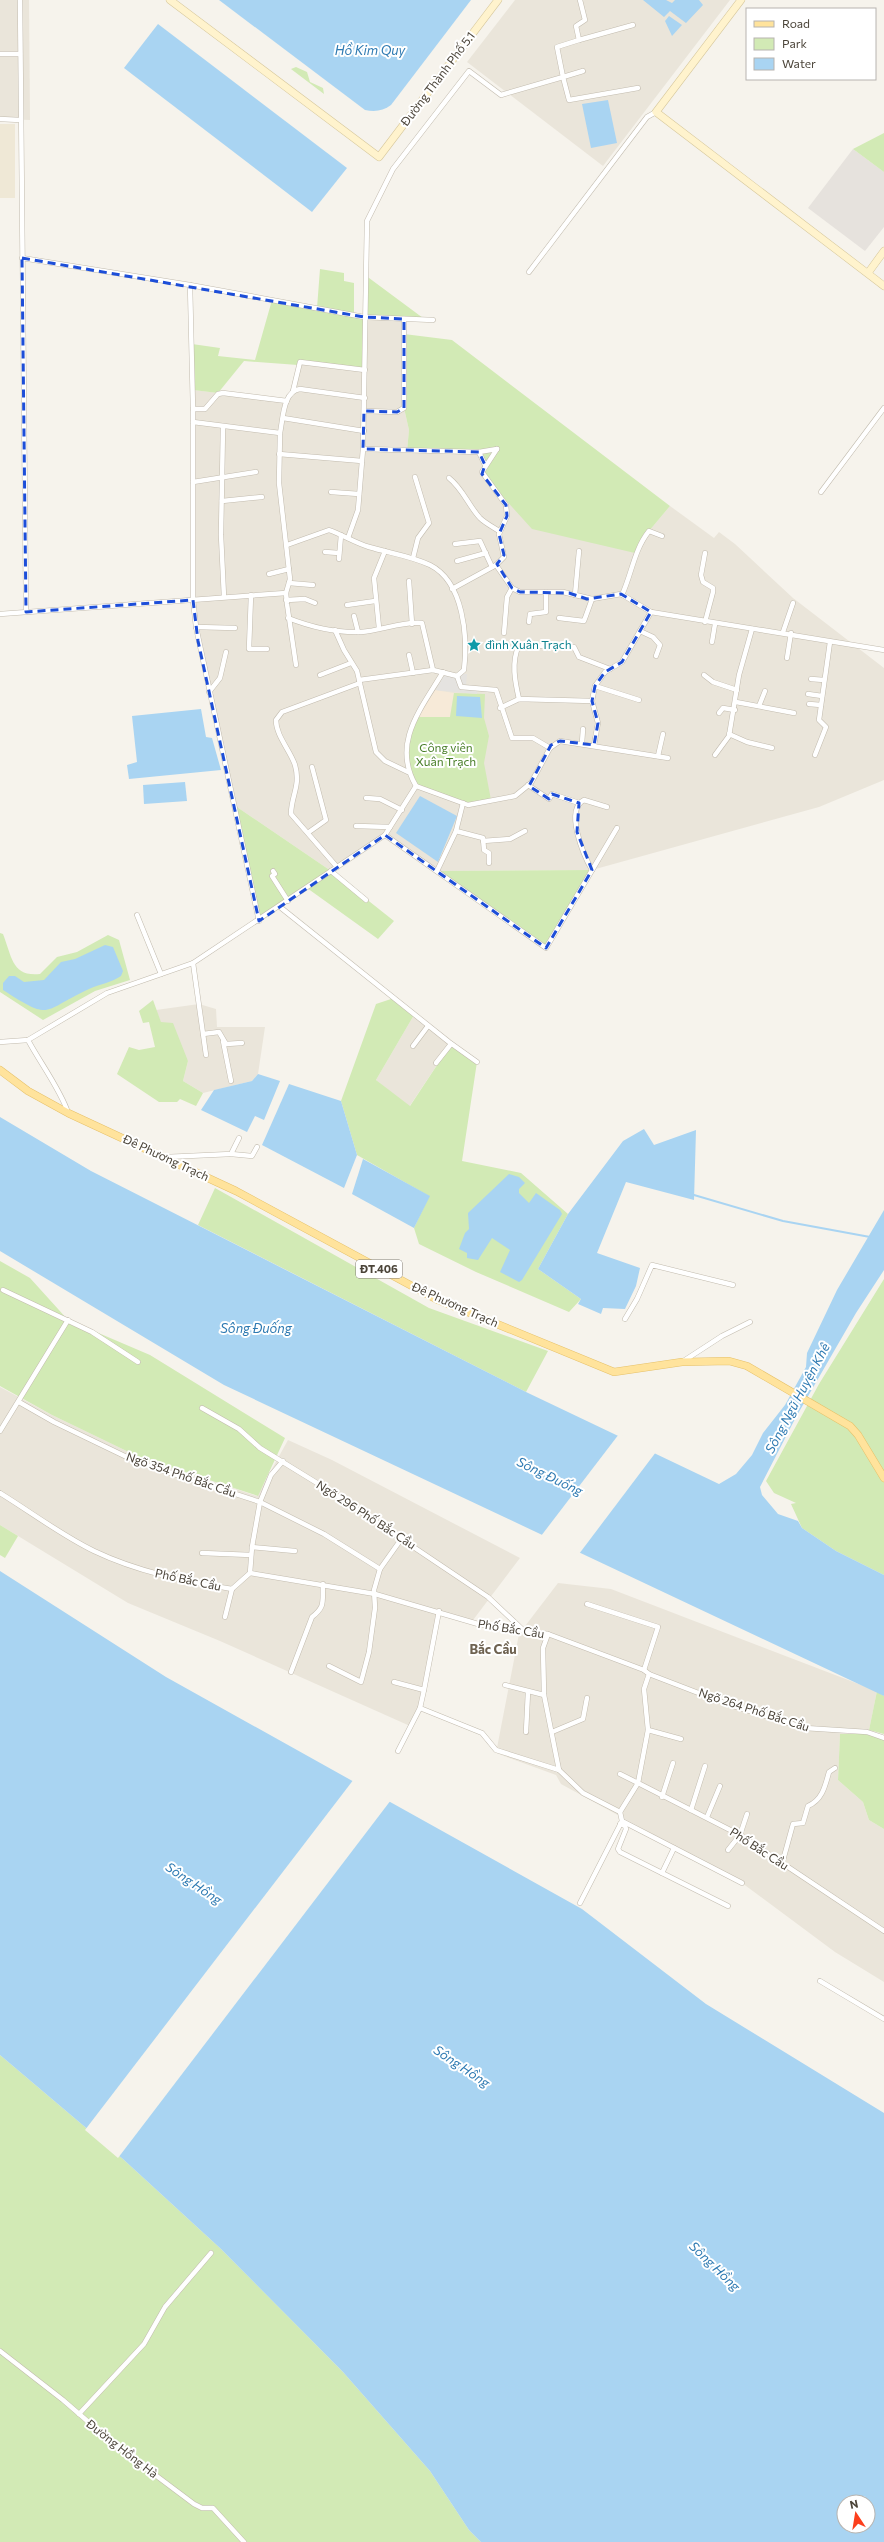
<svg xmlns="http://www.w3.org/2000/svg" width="884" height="2542" viewBox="0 0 884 2542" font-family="Commissioner,sans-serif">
  <rect width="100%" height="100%" fill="#f6f3ec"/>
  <g fill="#eae5da">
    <path d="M 0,0 L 29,0 L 30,120 L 0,119 Z"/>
    <path d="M 515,0 L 730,0 L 603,166 L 467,62 Z"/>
    <path d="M 364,317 L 404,319 L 404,408 L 409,430 L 407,451 L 479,452 L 648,532 L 670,506 L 714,538 L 719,532 L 735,544 L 793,598 L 884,668 L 884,780 L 819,807 L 592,870 L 437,871 L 385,835 L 331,871 L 234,805 L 193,600 L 193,390 L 287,401 L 298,365 Z"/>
    <path d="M 199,1004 L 216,1009 L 217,1027 L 265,1027 L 258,1074 L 252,1081 L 203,1093 L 183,1081 L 188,1061 L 161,1023 L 156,1010 Z"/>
    <path d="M 414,1015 L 451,1044 L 409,1107 L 376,1080 Z"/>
    <path d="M 0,1387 L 52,1415 L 139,1457 L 257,1496 L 288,1440 L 332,1460 L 520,1558 L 470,1624 L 441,1615 L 420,1708 L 410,1726 L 220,1641 L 128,1603 L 0,1525 Z"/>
    <path d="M 558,1583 L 611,1589 L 877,1691 L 869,1730 L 840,1734 L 838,1780 L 863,1802 L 869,1820 L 884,1829 L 884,1982 L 835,1952 L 742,1883 L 561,1784 L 556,1775 L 496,1753 L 519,1634 Z"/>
  </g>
  <path fill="#f7ead8" d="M 435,690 L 454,693 L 450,717 L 416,717 Z"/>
  <path fill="#e6e2dd" d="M 853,149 L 884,172 L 884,227 L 865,251 L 808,208 Z"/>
  <rect fill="#efe8d6" x="0" y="124" width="15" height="74"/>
  <g fill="#d2eab5">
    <path d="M 296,67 L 307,72 L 310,82 L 323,88 L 324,94 L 291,69 Z"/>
    <path d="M 884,133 L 884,172 L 853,149 Z"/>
    <path d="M 320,269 L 344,273 L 344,281 L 354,283 L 354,315 L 364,317 L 365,275 L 423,318 L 365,317 L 365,370 L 306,361 L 298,365 L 244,361 L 218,393 L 193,390 L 192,344 L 220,348 L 218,356 L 255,360 L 272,300 L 317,308 Z"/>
    <path d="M 404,334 L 452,340 L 670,506 L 649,531 L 635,553 L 532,529 L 484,476 L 484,465 L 480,451 L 407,451 L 409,430 L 404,408 Z"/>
    <path d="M 454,693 L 485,694 L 484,718 L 489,736 L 484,763 L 491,800 L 468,805 L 416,786 C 401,759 409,744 416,717 L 450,717 Z"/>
    <path d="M 234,805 L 331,871 L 394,921 L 378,939 L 307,888 L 259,920 Z"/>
    <path d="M 592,870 L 546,948 L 437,871 Z"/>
    <path d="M 0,933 L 3,934 C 12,957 12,977 40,974 L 57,957 L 77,952 L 108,935 L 119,940 L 130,980 L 95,991 L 43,1020 L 0,992 Z"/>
    <path d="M 394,998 L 414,1015 L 376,1080 L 410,1106 L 451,1044 L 477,1062 L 462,1161 L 521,1173 L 568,1214 L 538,1269 L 581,1299 L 569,1312 L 476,1272 L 419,1244 L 414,1228 L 429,1196 L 357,1155 L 341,1101 L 376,1004 Z"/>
    <path d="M 153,1000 L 161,1022 L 173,1023 L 188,1061 L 183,1081 L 203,1093 L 196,1106 L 180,1099 L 177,1102 L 159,1102 L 117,1074 L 129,1047 L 139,1050 L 155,1047 L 149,1022 L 143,1023 L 139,1011 Z"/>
    <path d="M 215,1188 L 429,1308 L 548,1351 L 526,1392 L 198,1225 Z"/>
    <path d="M 0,1261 L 30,1278 L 68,1320 L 150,1355 L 285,1438 L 258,1496 L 139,1457 L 52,1415 L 0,1386 Z"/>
    <path d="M 884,1279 L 884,1575 L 836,1551 L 802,1528 L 791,1504 L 796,1503 L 774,1493 L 766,1481 L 819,1384 Z"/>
    <path d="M 0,1525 L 18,1536 L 5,1558 L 0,1555 Z"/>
    <path d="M 877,1691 L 884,1696 L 884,1734 L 869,1730 Z"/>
    <path d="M 840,1734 L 866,1734 L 884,1739 L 884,1829 L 869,1820 L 863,1802 L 838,1780 Z"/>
    <path d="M 0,2055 L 124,2160 L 221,2249 L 343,2372 L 430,2471 L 469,2530 L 481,2542 L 0,2542 Z"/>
  </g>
  <path fill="#e5e3e0" d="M 457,674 L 467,674 L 466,685 L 478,686 L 477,694 L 435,690 L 444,676 Z"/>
  <g fill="#a9d4f2" fill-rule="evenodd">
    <path d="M 219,0 L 471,0 L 391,105 C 383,111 375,112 365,110 Z"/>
    <path d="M 643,0 L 666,0 L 672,3 L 675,0 L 699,0 L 703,5 L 686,23 L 670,11 L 664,17 Z"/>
    <path d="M 669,16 L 682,25 L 672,36 L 665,21 Z"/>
    <path d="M 158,24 L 347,168 L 312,212 L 124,68 Z"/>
    <path d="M 608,100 L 617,143 L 591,148 L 582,104 Z"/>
    <path d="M 457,696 L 480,697 L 482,718 L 456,716 Z"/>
    <path d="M 201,709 L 206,737 L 212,738 L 221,770 L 129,779 L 127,765 L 137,762 L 132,716 Z"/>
    <path d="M 185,782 L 187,801 L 144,804 L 143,785 Z"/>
    <path d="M 420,796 L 457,816 L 438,862 L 396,833 Z"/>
    <path d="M 105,945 L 113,947 L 123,971 L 121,976 C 111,983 100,984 89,989 C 41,1011 53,1022 3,990 L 3,983 L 9,976 L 15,976 L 24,982 L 44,980 L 61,962 L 75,959 Z"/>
    <path d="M 258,1074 L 280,1081 L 264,1120 L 255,1116 L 247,1132 L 201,1110 L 214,1090 L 252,1081 Z"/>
    <path d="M 289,1084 L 341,1101 L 357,1155 L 344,1188 L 262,1145 Z"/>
    <path d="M 0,1117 L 91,1171 L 526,1392 L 719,1484 L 736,1474 L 752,1455 L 763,1433 L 785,1405 L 806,1367 L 807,1353 L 837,1290 L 884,1210 L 884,1270 L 856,1313 L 796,1417 L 760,1487 L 762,1495 L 778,1514 L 798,1521 L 802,1528 L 836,1551 L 884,1575 L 884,1696 L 224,1385 L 0,1251 Z"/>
    <path d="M 644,1129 L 654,1145 L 696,1130 L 694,1200 L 626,1182 L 597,1253 L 640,1268 L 636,1286 L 625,1309 L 603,1308 L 601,1314 L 578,1304 L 581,1299 L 538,1269 L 568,1214 L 623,1141 Z"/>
    <path d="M 363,1159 L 430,1196 L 414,1228 L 352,1194 Z"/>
    <path d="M 509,1174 L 519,1177 L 525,1183 L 519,1189 L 519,1193 L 529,1203 L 536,1193 L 560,1210 L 562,1214 L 522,1280 L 519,1282 L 500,1272 L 510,1250 L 492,1238 L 478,1260 L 467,1258 L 467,1253 L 459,1249 L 465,1233 L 469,1229 L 468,1213 Z"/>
    <path d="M 0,1571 L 166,1677 L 582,1909 L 706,2004 L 884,2113 L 884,2542 L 481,2542 L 469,2530 L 430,2471 L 343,2372 L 221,2249 L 124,2160 L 0,2055 ZM 844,2502 L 868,2502 L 868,2526 L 844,2526 Z"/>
  </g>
  <g fill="#f6f3ec">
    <path d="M 619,1434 L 656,1452 L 579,1554 L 541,1536 Z"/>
    <path d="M 354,1779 L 391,1800 L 118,2158 L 85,2130 Z"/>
  </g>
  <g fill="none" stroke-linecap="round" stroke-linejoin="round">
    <path stroke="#a9d4f2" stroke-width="2" d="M 694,1195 L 783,1221 L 870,1237"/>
    <defs>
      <g id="street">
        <path d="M 20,0 L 26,612"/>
        <path d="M 579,40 L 633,25"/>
        <path d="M 0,54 L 20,54"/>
        <path d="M 583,71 L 563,77 L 569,100 L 638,88"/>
        <path d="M 0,119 L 20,120"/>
        <path d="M 22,258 L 190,285 L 364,317 L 433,320"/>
        <path d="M 529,272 L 647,117 L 656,112"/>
        <path d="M 190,285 L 193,409 L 193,600 L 196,627 L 259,921"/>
        <path d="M 293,391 L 300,362 L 365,370"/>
        <path d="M 193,409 L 205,409 L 218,394 L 223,393 L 287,401"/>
        <path d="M 364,411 L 397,412 L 404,408 L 404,319"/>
        <path d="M 283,418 L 364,431"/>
        <path d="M 193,422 L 280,433 C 283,419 283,391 300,389 L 365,398"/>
        <path d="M 223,427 L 221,535 L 224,597"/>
        <path d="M 280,433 L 279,483 L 290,579 L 286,593 L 287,604 L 296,665"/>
        <path d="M 363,449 L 479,452 L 497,449"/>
        <path d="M 479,452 L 485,465"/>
        <path d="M 279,454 L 362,461"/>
        <path d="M 449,478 C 463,489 468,505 480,518 C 485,523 493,527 499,531"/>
        <path d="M 193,482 L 256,472"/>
        <path d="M 331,492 L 359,494"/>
        <path d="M 821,492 L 884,408"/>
        <path d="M 222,501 L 262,497"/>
        <path d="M 348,538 L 358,510 L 363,449 L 367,221 L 393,169 L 469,71 L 501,95 L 563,77 L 557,47 L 579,40 L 576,26 L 585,20 L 580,0"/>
        <path d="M 455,544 L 480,541 L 492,567"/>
        <path d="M 287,545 L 329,530 C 343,535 355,543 369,547 C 389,553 411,556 430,565 C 464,582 468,638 464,670 L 457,676"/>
        <path d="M 325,552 L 339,553"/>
        <path d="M 705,553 L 701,575 L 703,582 L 713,588 L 713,592 L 705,622"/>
        <path d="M 413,558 L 418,538 L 429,523 L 415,477"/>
        <path d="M 339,559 L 341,535"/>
        <path d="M 457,561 L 486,553"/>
        <path d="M 496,565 L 512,588 L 520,592 L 563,592 L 592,599 L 621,594 L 651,612 L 884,650"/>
        <path d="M 269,574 L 289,569"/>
        <path d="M 409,581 L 412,624"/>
        <path d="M 289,583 L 313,585"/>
        <path d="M 452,589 L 496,565 L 504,557 L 499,534 L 507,516 L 506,505 L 482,472 L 497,449"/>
        <path d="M 251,595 L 249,649 L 267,649"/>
        <path d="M 575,595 L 579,551"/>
        <path d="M 622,595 C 632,573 634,550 649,531 L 662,536"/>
        <path d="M 286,600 L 305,599 L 315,603"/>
        <path d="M 347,605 L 375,601"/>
        <path d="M 0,614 L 286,593"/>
        <path d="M 354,616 L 358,632"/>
        <path d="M 288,618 C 311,627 336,633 361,632 C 381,631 402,621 422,623 L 433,670"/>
        <path d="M 559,618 L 584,621 L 592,599"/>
        <path d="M 529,622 L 530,614 L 546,612 L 546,592"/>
        <path d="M 196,627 L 235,628"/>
        <path d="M 379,628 L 374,578 L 385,551"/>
        <path d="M 335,630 L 344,650 L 357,671 L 376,752 L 385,761 L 408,772"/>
        <path d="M 640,631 L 653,637 L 660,645 L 656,656"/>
        <path d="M 783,632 L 793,603"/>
        <path d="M 504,633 L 507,597 L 512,588"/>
        <path d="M 712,642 L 715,624"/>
        <path d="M 409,655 L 413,673"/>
        <path d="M 787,658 L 791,633"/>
        <path d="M 320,675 L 351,663"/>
        <path d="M 704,675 L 713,682 L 737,690"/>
        <path d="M 457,676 L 461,687 L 496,690 L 512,738 L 533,738 L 550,748"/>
        <path d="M 811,679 L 824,680"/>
        <path d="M 359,680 L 433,670 L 457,676"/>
        <path d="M 595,686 L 639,700"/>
        <path d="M 209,692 L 220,678 L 226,652"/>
        <path d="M 808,694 L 822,696"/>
        <path d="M 519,699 C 515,682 511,662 519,645 L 574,647 L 579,657 L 610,669"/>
        <path d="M 736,702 L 794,713"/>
        <path d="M 809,704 L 821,705"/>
        <path d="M 759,706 L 765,691"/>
        <path d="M 500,708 L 519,699 L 592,701"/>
        <path d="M 719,713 L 723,708 L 735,710"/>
        <path d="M 729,734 L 747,742 L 772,748"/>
        <path d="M 582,743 L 583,729"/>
        <path d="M 594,745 L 598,723 L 592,701 L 595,686 L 605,672 L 622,662 L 651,612"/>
        <path d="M 715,755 L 729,736 L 739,675 L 752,629"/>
        <path d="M 815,755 L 826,727 L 819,720 L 830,642"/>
        <path d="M 658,756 L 663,734"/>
        <path d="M 528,785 L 549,799 L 552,794 L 579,803"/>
        <path d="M 416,786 L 468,805 L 515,796 L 531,783 L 550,748 L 560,741 L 668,758"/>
        <path d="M 366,798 L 380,799 L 402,810"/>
        <path d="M 356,826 L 390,827"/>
        <path d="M 456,831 L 483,838 L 484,850 L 489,853 L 489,863"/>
        <path d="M 309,832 L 326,820 L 312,767"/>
        <path d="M 385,835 L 546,948 L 617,828"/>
        <path d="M 483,841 L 510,839 L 525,831"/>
        <path d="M 337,867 L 291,814 C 291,796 301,786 295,765 C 290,750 276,736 276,720 L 282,712 L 360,683"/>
        <path d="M 592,870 C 584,856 564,810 584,800 L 607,807"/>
        <path d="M 273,871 L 275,874 L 272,876 L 288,901"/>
        <path d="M 331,871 L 366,900"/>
        <path d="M 437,871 L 456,831 L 463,803"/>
        <path d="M 280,907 L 449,1042 L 477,1062"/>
        <path d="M 137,915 L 161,974"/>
        <path d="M 193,963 L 206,1055"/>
        <path d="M 203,1034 L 219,1032 L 226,1044 L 242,1043"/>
        <path d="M 28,1040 C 39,1061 62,1092 68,1113"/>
        <path d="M 223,1041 L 231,1081"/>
        <path d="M 0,1042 L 28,1040 L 107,993 L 193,963 L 385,835 L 416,786 C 391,743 421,709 443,672"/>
        <path d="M 413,1046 L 428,1026"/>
        <path d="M 436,1063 L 451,1044"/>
        <path d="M 231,1154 L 252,1156 L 257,1147"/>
        <path d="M 166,1157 L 231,1154 L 239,1138"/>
        <path d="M 3,1290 L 92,1332 L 138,1362"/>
        <path d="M 625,1319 L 637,1299 L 652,1265 L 733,1285"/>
        <path d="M 682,1362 L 722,1336 L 750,1322"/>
        <path d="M 19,1402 L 54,1422 L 137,1462 L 260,1502 L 252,1547 L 250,1573"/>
        <path d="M 202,1408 L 239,1429 L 260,1448 L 330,1491 L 488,1597 L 523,1630"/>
        <path d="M 0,1431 L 68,1320"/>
        <path d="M 283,1461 L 271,1475 L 260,1502 L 324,1534 L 380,1569"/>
        <path d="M 0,1493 C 31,1512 61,1535 94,1551 C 138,1572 184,1581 232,1589 L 250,1573 L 375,1594 L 478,1624 L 548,1634 L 644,1670 L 649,1674 L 644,1689 L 648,1730 L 638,1783 L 740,1835 L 884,1931"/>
        <path d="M 252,1547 L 295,1551"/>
        <path d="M 202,1553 L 251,1555"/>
        <path d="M 587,1604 L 658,1627 L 644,1670"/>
        <path d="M 225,1617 L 232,1589"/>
        <path d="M 548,1634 L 543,1648 L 544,1695 L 559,1770 L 583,1793 L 620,1812"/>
        <path d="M 329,1666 L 361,1682 L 369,1652 L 375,1608 L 374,1590 L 380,1569 L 402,1538"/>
        <path d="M 291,1672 L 312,1617 C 326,1606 322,1602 323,1584"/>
        <path d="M 649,1674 L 727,1704 L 805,1728 L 867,1732 L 884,1738"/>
        <path d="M 394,1682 L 424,1690 L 439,1611"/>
        <path d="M 505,1685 L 544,1695"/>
        <path d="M 420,1708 L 482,1733 L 496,1750 L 559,1770"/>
        <path d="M 648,1730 L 681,1739"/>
        <path d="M 526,1732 L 528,1692"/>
        <path d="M 552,1732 L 583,1719 L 587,1698"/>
        <path d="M 398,1751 L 420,1708 L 424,1690"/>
        <path d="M 662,1797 L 673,1763"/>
        <path d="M 691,1810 L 705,1766"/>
        <path d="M 707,1817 L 720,1786"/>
        <path d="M 622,1821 L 742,1883"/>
        <path d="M 620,1824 L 625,1826 L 626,1829 L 618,1849 L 620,1852 L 728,1906"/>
        <path d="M 728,1850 L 740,1835 L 747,1814"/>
        <path d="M 782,1864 L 793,1824 L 803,1823 L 808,1806 C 822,1800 825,1787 829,1772 L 835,1768"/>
        <path d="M 662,1873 L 674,1848"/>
        <path d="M 580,1903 L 622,1821 L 620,1812 L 638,1783 L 620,1774"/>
        <path d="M 820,1981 L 884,2019"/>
        <path d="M 0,2351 L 63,2400 L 114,2444 L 194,2504 L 202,2508 L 213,2508 L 244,2542"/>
        <path d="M 79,2414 L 144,2344 L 165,2307 L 211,2253"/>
      </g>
      <g id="secondary">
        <path d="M 170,0 L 379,157 L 498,0"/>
        <path d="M 741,0 L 656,112 L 884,286"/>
        <path d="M 868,273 L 884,251"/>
      </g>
      <path id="primary" d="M 0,1070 L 28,1091 L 68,1113 L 236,1191 L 436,1299 L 614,1372 L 682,1362 L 729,1361 L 747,1366 L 850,1426 L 858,1435 L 884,1478"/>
    </defs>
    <use href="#street" stroke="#c2bbae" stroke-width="5.5"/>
    <use href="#secondary" stroke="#d6c79b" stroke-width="8"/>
    <use href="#primary" stroke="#e6c16a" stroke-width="8"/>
    <use href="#street" stroke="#fff" stroke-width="4.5"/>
    <use href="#secondary" stroke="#fff3cd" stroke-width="7"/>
    <use href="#primary" stroke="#ffe39c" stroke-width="7"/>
  </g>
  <path fill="none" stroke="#1d4ed8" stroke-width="3" stroke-dasharray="8 5" stroke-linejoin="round" d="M 22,258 L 364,317 L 404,319 L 404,408 L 397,412 L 364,411 L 363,449 L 479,452 L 485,465 L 482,474 L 506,505 L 507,516 L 499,534 L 504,555 L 497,564 L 512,588 L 520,592 L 569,593 L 587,599 L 621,594 L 651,612 L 622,662 L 605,672 L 595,686 L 592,701 L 598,723 L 594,745 L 560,741 L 551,745 L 529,786 L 549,799 L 552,794 L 579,803 L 577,832 L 592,870 L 546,948 L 385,835 L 259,921 L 198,641 L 193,600 L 26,612 Z"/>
  <defs>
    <symbol id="sight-bare" viewBox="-9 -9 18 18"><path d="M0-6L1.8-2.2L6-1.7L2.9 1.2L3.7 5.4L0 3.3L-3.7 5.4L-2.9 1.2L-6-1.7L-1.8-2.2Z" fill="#0f9aa8" stroke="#fff" stroke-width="2.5" paint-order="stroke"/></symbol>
  </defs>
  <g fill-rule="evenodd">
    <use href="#sight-bare" x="464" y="635" width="20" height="20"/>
  </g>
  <g text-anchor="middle" stroke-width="4" stroke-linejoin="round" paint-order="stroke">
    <rect fill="#fff" stroke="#817c74" stroke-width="1" x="356" y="1260" width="46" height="18" rx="3"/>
    <g font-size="11" font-weight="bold" fill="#4b4439">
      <text x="379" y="1273">ĐT.406</text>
    </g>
    <g font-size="12" fill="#4b4439" stroke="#fff">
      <text transform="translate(438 79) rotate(-53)" y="4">Đường Thành Phố 5.1</text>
      <text transform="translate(166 1158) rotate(25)" y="4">Đê Phương Trạch</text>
      <text transform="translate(455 1305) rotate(24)" y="4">Đê Phương Trạch</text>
      <text transform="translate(181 1475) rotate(19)" y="4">Ngõ 354 Phố Bắc Cầu</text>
      <text transform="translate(366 1515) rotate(33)" y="4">Ngõ 296 Phố Bắc Cầu</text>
      <text transform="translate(188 1580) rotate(12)" y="4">Phố Bắc Cầu</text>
      <text transform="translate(511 1629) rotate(9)" y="4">Phố Bắc Cầu</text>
      <text transform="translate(754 1710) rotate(18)" y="4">Ngõ 264 Phố Bắc Cầu</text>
      <text transform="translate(759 1849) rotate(33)" y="4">Phố Bắc Cầu</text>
      <text transform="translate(122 2449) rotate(38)" y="4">Đường Hồng Hà</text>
    </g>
    <g font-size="12" fill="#0d838f" stroke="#fff" text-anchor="start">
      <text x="485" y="649">đình Xuân Trạch</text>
    </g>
    <g font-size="12" fill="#4a7f2a" stroke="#fff">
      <text x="446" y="752">Công viên<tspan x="446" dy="14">Xuân Trạch</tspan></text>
    </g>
    <g font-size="13" font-style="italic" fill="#2e7ab2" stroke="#fff">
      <text x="370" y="55">Hồ Kim Quy</text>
      <text x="256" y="1333">Sông Đuống</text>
      <text transform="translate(797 1398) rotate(-62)" y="5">Sông Ngũ Huyện Khê</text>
      <text transform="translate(550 1476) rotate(26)" y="5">Sông Đuống</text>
      <text transform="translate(194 1883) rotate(34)" y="5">Sông Hồng</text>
      <text transform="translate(462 2066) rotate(34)" y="5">Sông Hồng</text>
      <text transform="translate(715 2266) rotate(44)" y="5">Sông Hồng</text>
    </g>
    <g font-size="13" font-weight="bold" fill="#6e6250" stroke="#fff">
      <text x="493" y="1654">Bắc Cầu</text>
    </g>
  </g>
  <rect x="746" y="8" width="130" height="72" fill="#ffffff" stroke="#b7b4b0"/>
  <rect x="754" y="21" width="20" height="6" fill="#ffe39c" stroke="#b7b4b0"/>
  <text x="782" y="28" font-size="12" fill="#4b4439">Road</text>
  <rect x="754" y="38" width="20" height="12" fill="#d2eab5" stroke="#b7b4b0"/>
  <text x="782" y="48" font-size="12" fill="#4b4439">Park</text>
  <rect x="754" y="58" width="20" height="12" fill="#a9d4f2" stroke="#b7b4b0"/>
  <text x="782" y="68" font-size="12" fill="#4b4439">Water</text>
  <g transform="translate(856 2514) rotate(348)"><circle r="19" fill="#ffffff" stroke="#b7b4b0"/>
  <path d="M0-3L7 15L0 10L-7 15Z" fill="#fc3f1d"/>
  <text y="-6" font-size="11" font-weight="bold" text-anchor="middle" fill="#4b4439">N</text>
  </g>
</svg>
